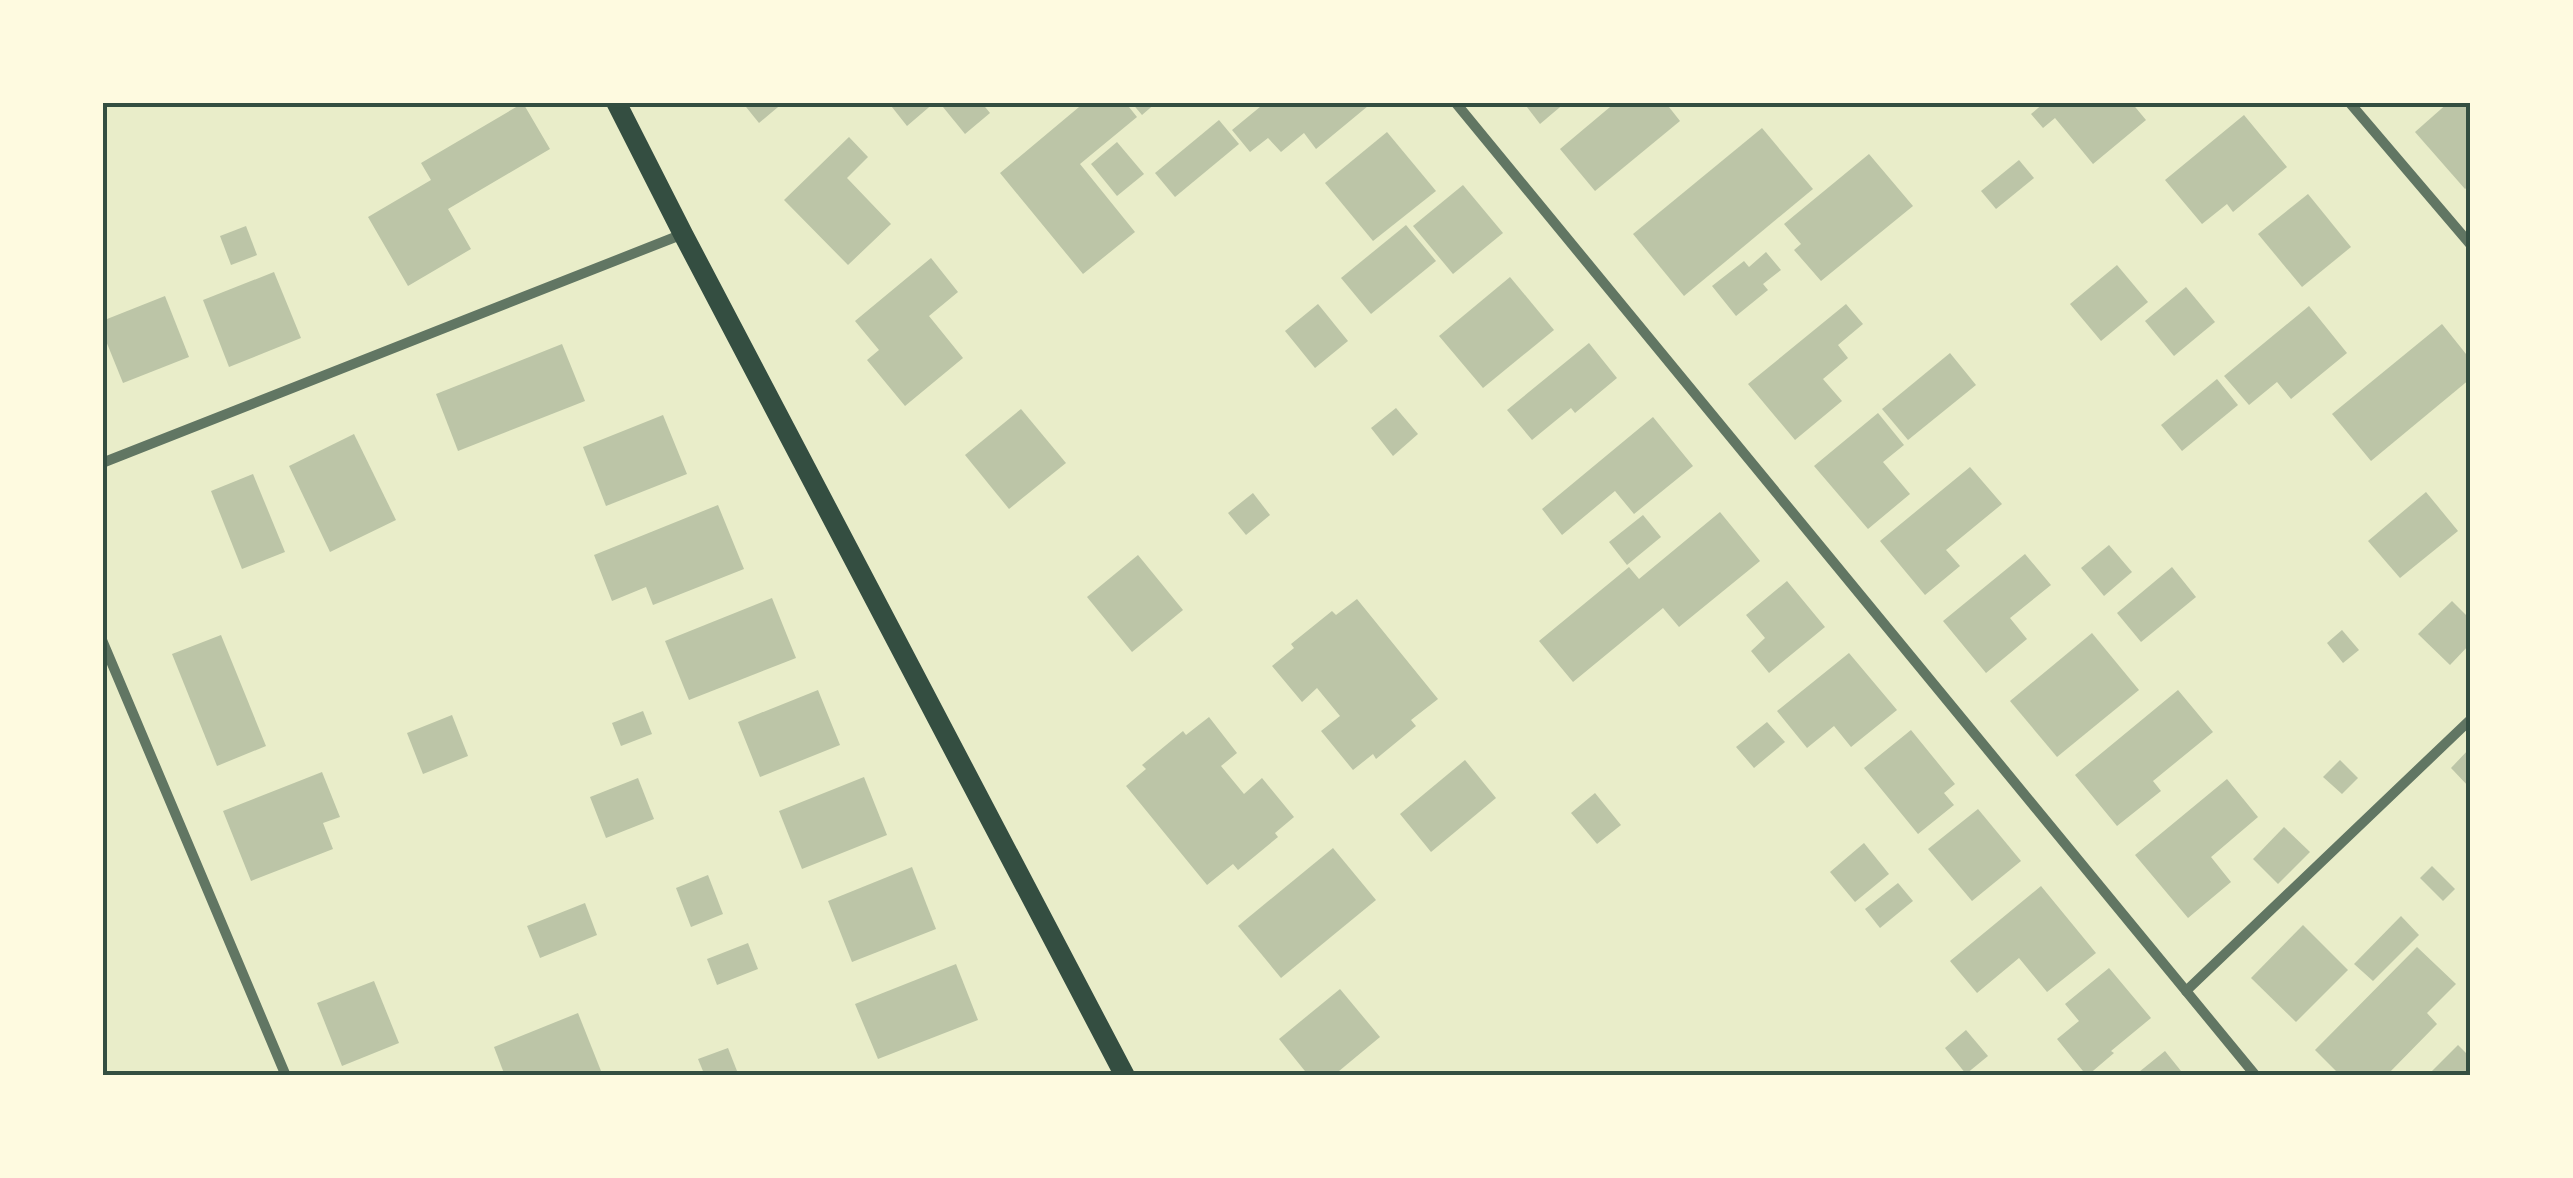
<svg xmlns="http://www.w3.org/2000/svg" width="2573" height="1178" viewBox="0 0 2573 1178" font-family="'Fira Sans Condensed',sans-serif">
  <rect width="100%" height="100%" fill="#e9edc9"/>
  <g fill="#bcc5a7">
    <path d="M 742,102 L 784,102 L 759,123 Z"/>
    <path d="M 888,102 L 935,102 L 907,126 Z"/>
    <path d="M 948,102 L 981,102 L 990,113 L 965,134 L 943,107 Z"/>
    <path d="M 1085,102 L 1125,102 L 1137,117 L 1080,164 L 1135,232 L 1083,274 L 1000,173 Z"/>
    <path d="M 1131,102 L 1157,102 L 1142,115 Z"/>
    <path d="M 1266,102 L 1365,102 L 1368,106 L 1316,149 L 1304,133 L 1281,152 L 1268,138 L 1250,152 L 1232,130 Z"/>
    <path d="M 1523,102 L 1566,102 L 1540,124 Z"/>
    <path d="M 1616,102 L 1665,102 L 1680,121 L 1595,191 L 1560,149 Z"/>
    <path d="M 2045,102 L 2131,102 L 2146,120 L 2093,164 L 2055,118 L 2043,128 L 2031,114 Z"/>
    <path d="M 2449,102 L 2470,102 L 2470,185 L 2465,189 L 2415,132 Z"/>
    <path d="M 523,103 L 550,149 L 448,209 L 471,249 L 408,286 L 368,217 L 431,180 L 421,163 Z"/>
    <path d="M 2244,115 L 2287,167 L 2233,212 L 2227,204 L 2202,224 L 2165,180 Z"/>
    <path d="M 1219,120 L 1239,144 L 1175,197 L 1155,173 Z"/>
    <path d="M 1762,128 L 1813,189 L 1684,296 L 1633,234 Z"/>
    <path d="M 1387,132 L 1436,191 L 1373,241 L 1325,183 Z"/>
    <path d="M 849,137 L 868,157 L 847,178 L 891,224 L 848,265 L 784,200 Z"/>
    <path d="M 1117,142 L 1144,174 L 1117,196 L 1091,164 Z"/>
    <path d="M 1869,154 L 1913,206 L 1821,281 L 1794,250 L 1801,244 L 1784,224 Z"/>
    <path d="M 2019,160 L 2034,178 L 1996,209 L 1981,191 Z"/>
    <path d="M 1463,185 L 1503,233 L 1453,274 L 1413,226 Z"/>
    <path d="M 2308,194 L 2351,247 L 2302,287 L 2258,234 Z"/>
    <path d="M 1406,225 L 1436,261 L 1371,314 L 1341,278 Z"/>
    <path d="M 246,226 L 257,255 L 231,265 L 220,236 Z"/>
    <path d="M 1766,252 L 1781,270 L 1763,284 L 1768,290 L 1736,316 L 1712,286 L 1744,261 L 1749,267 Z"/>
    <path d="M 931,258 L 958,292 L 929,316 L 963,358 L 905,406 L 867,360 L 879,350 L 855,321 Z"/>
    <path d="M 2117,265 L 2148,302 L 2101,341 L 2070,304 Z"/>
    <path d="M 274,272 L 301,338 L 229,367 L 203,300 Z"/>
    <path d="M 1510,277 L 1554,330 L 1483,388 L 1439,336 Z"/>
    <path d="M 2186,287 L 2215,322 L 2174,356 L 2145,321 Z"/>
    <path d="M 165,296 L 189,357 L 123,383 L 102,331 L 102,321 Z"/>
    <path d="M 1318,304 L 1348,341 L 1315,368 L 1285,331 Z"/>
    <path d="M 1846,304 L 1863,324 L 1838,345 L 1848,358 L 1823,379 L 1842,401 L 1795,440 L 1748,384 Z"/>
    <path d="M 2309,306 L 2347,353 L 2291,399 L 2277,382 L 2249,405 L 2224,376 Z"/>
    <path d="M 2442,324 L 2470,359 L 2470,379 L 2371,461 L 2332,414 Z"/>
    <path d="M 1589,343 L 1617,378 L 1575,413 L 1571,408 L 1532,440 L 1507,410 Z"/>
    <path d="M 562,344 L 585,401 L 458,451 L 436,394 Z"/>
    <path d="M 1950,353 L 1976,385 L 1908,440 L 1882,409 Z"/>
    <path d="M 2217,379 L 2238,405 L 2182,451 L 2161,425 Z"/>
    <path d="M 1396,408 L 1418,434 L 1393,456 L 1371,428 Z"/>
    <path d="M 1021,409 L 1066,463 L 1009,509 L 965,455 Z"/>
    <path d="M 1878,413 L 1904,445 L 1883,462 L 1910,494 L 1868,529 L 1814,466 Z"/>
    <path d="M 663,415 L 687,474 L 606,506 L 583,447 Z"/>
    <path d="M 1653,417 L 1693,466 L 1634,514 L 1615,491 L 1562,535 L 1542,509 Z"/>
    <path d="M 354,434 L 396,520 L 330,552 L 289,466 Z"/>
    <path d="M 1970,467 L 2002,504 L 1946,550 L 1960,566 L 1925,595 L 1880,541 Z"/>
    <path d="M 253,474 L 285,552 L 242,569 L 211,491 Z"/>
    <path d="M 2426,492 L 2458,531 L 2400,578 L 2368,541 Z"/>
    <path d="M 1253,493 L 1270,515 L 1246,535 L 1228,513 Z"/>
    <path d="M 718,505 L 744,569 L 653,605 L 646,587 L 612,601 L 594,555 Z"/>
    <path d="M 1720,512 L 1760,561 L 1679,627 L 1663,608 L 1573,682 L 1539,641 L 1629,567 L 1639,579 Z"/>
    <path d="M 1643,515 L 1661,537 L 1627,565 L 1609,542 Z"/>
    <path d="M 2109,545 L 2132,572 L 2104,596 L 2081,568 Z"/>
    <path d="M 2025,554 L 2051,585 L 2010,618 L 2027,639 L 1986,673 L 1943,621 Z"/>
    <path d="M 1138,555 L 1183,610 L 1132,652 L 1087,597 Z"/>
    <path d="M 2172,567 L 2196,597 L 2141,642 L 2117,613 Z"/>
    <path d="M 1787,581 L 1825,627 L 1769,673 L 1751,651 L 1765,638 L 1746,615 Z"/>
    <path d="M 772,598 L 796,658 L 689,700 L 665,641 Z"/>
    <path d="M 1357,599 L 1438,699 L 1411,720 L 1416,726 L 1376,759 L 1373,754 L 1353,770 L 1321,731 L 1340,716 L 1317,688 L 1302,702 L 1272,666 L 1294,648 L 1291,644 L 1332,611 L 1336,615 Z"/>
    <path d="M 2452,601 L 2470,619 L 2470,644 L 2450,665 L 2418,634 Z"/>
    <path d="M 2342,630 L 2359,650 L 2343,663 L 2327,643 Z"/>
    <path d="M 2092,633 L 2139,690 L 2057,757 L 2010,701 Z"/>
    <path d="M 221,635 L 266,746 L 217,766 L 172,654 Z"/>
    <path d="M 1849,653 L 1897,710 L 1851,747 L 1834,726 L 1807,748 L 1777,711 Z"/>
    <path d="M 818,690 L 840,745 L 760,777 L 738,722 Z"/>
    <path d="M 2178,690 L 2213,732 L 2153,781 L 2161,791 L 2117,826 L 2075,775 Z"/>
    <path d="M 643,711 L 652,734 L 621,746 L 612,723 Z"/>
    <path d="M 452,715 L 468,756 L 423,774 L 407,733 Z"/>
    <path d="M 1209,717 L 1237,753 L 1221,766 L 1244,794 L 1262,778 L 1294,817 L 1275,833 L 1278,837 L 1238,870 L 1233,864 L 1207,885 L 1126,786 L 1146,769 L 1142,765 L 1183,731 L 1186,735 Z"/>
    <path d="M 1767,722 L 1785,742 L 1754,768 L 1736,747 Z"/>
    <path d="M 1911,730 L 1955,784 L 1944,793 L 1954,805 L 1918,834 L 1864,768 Z"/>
    <path d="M 2470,748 L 2470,788 L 2451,768 Z"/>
    <path d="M 1465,760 L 1496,798 L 1431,852 L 1400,814 Z"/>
    <path d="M 2340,760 L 2358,778 L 2342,794 L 2323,777 Z"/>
    <path d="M 322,772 L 340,817 L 323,823 L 333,849 L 251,881 L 223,811 Z"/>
    <path d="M 864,777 L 887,835 L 802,869 L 779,811 Z"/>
    <path d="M 638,778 L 654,819 L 606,838 L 590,797 Z"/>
    <path d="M 2227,779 L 2258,817 L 2211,857 L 2231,882 L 2188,918 L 2135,855 Z"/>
    <path d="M 1595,793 L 1621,825 L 1597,844 L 1571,813 Z"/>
    <path d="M 1978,809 L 2021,861 L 1972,901 L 1928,849 Z"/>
    <path d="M 2284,827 L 2310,852 L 2278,884 L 2253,859 Z"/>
    <path d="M 1864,843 L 1889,874 L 1855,902 L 1830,872 Z"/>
    <path d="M 1333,848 L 1376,900 L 1281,978 L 1238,926 Z"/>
    <path d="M 2432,866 L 2455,889 L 2443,901 L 2420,878 Z"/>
    <path d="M 912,867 L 936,929 L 852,962 L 828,901 Z"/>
    <path d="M 708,875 L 723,914 L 691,927 L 676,888 Z"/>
    <path d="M 1898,883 L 1913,901 L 1880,928 L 1865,909 Z"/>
    <path d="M 2041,886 L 2096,953 L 2047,992 L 2019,958 L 1977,993 L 1950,961 Z"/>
    <path d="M 585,903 L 597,935 L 540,958 L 527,926 Z"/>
    <path d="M 2401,916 L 2419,935 L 2373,981 L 2354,964 Z"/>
    <path d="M 2303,925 L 2348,970 L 2296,1022 L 2251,978 Z"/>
    <path d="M 748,943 L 758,969 L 717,985 L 707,959 Z"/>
    <path d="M 2417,947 L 2456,984 L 2427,1013 L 2437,1024 L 2386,1076 L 2341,1076 L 2315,1050 Z"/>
    <path d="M 956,964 L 978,1020 L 878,1059 L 855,1004 Z"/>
    <path d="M 2109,968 L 2151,1018 L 2111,1051 L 2114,1053 L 2087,1076 L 2057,1039 L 2079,1021 L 2065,1004 Z"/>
    <path d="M 374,981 L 399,1043 L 342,1066 L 317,1003 Z"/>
    <path d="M 1340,989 L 1380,1037 L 1333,1076 L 1309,1076 L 1279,1039 Z"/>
    <path d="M 578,1013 L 603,1076 L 505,1076 L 494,1047 Z"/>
    <path d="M 1966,1030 L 1988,1056 L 1966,1074 L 1945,1048 Z"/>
    <path d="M 2458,1045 L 2470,1057 L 2470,1076 L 2427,1076 Z"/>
    <path d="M 728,1048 L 739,1076 L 705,1076 L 698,1059 Z"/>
    <path d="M 2165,1051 L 2185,1076 L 2134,1076 Z"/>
  </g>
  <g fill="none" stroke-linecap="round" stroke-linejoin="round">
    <g stroke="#617663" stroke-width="10">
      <path d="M 1455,102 L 2256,1076"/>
      <path d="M 2349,102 L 2470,244"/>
      <path d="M 102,463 L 683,234"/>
      <path d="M 102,640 L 286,1076"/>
      <path d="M 2186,991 L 2470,720"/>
    </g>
    <path stroke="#344e41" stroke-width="20" d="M 616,102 L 683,234 L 1125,1076"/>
  </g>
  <rect width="2573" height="1178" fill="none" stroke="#fefae0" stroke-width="210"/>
  <rect x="105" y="105" width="2363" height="968" fill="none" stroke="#344e41" stroke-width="4"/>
</svg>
